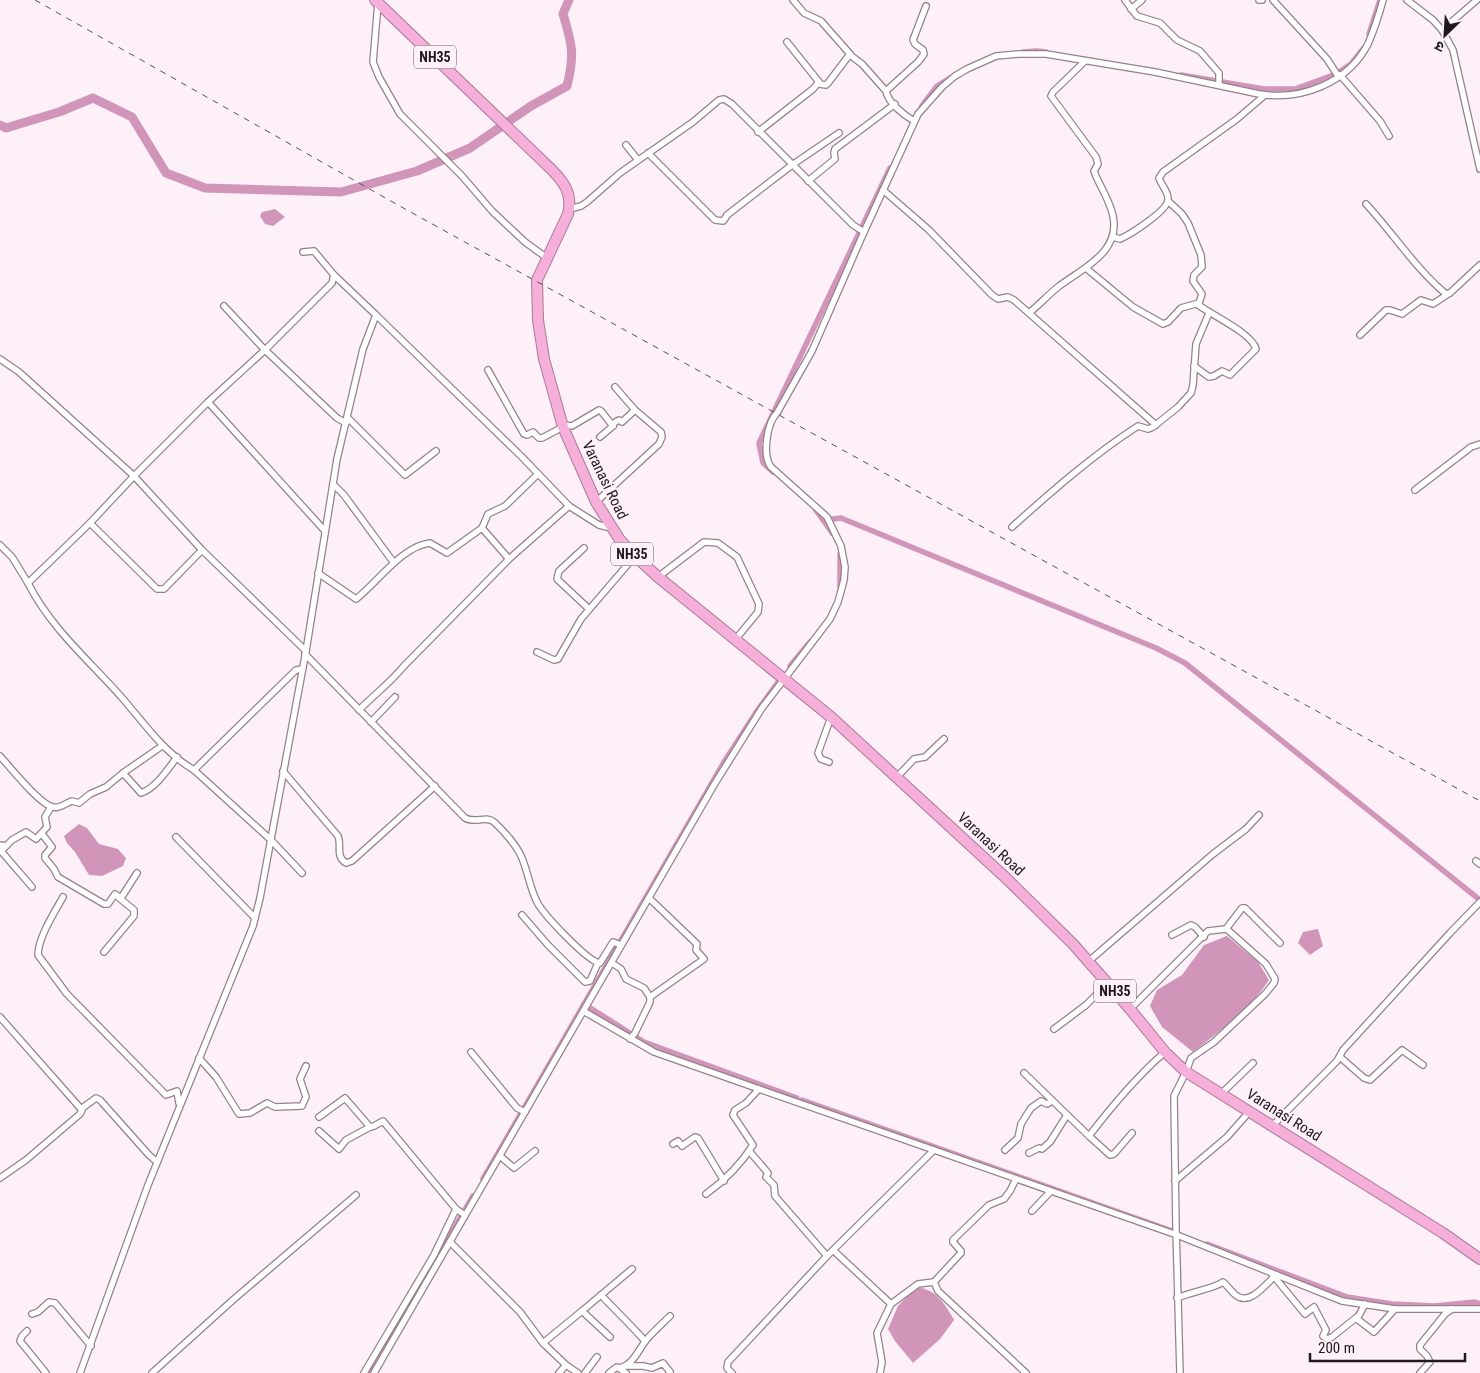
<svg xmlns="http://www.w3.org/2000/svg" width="1480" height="1373" viewBox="0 0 1480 1373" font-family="'Roboto Condensed','Noto Sans Devanagari',sans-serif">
  <rect width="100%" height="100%" fill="#fef0f8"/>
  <g fill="#d095b8">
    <path d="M 275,209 L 285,217 L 273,226 L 265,224 L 260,216 L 262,212 Z"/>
    <path d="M 79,824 L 87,828 L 99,844 L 118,849 L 126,858 L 123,866 L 102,876 L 89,875 L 75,852 L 67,843 L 64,836 Z"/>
    <path d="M 1318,929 L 1323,946 L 1310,955 L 1298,943 L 1303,932 Z"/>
    <path d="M 1227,936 L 1258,962 L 1269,980 C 1250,1009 1220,1031 1193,1052 L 1162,1027 L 1150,1006 L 1157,990 L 1182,975 L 1204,945 Z"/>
    <path d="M 916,1287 C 936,1289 945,1304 954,1320 L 940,1339 L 913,1363 L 895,1341 L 888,1329 L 898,1306 Z"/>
  </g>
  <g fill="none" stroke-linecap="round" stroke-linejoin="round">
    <g stroke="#d095b8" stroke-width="5.5">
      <path d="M 1369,34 L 1380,0"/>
      <path d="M 1023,52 L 1037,51 L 1046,52"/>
      <path d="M 1181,75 L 1264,89 L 1295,89 L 1336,74 L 1351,64 L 1363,49"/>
      <path d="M 922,106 L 937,86 L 950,78"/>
      <path d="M 773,472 L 763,463 L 759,443 L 890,168"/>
      <path d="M 815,509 L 833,534"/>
      <path d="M 825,520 L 841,518 L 1156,648 L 1185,663 L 1480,900"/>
      <path d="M 840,554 L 840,587"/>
      <path d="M 790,666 L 810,642"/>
      <path d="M 584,1004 L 644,1042 L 797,1098"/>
      <path d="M 802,1100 L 1175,1232"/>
      <path d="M 483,1179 L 724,762 L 757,711 L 779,681"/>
      <path d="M 1207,1244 L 1347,1297 L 1392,1304 L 1435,1306 L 1475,1302 L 1480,1304"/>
      <path d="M 370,1373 L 473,1196"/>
    </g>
    <path stroke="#d095b8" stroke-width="9" d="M 0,125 L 6,128 L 59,112 L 93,98 L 132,117 L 166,173 L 205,188 L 341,192 L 417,171 L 470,148 L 531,106 L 567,86 C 575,54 572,44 563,14 L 569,0"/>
    <defs>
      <g id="street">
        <path d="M 793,0 L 804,13 L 821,21 L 850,54 L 828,83 L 826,85 L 819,84"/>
        <path d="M 1125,0 L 1137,16 L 1160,23 L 1177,40 L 1200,51 L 1219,73 L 1219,85"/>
        <path d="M 1259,0 L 1262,0"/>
        <path d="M 1273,0 L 1327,59 L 1338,76"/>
        <path d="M 1407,0 L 1433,20 L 1442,30 L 1453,50 L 1480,169"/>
        <path d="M 378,3 L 373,62 L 379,77 L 400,114 L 462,176 L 492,211 L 525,242 L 547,258"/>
        <path d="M 1131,9 L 1142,0"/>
        <path d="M 1442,30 L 1477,0"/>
        <path d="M 850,55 L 862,64 L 886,91"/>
        <path d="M 1340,75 L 1380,121 L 1389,136"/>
        <path d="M 914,121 C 904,115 888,103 886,91 L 918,62 L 924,54 L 923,50 L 915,44 L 913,40 L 926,6"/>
        <path d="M 758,132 L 813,89 L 819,82 L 787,42"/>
        <path d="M 626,145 L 638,160"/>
        <path d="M 648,153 L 715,220 L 723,221 L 726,217"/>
        <path d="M 808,181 L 835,159 L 834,153 L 835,149 L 895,104"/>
        <path d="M 883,190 L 929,230 L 992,295 L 998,299 L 1008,297 L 1014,300 L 1156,425"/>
        <path d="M 1366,204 C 1393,233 1415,268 1446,294 L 1450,293 L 1480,265"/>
        <path d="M 569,209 L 581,206 L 587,202 L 620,173 L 693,122 L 719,100 L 724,99 L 732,104 L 853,225 L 864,232 L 918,114 L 942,87 L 955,76 L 967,69 L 996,56 L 1019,54 L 1046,54 L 1155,72 L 1259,94 C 1301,101 1348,83 1368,44 C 1374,30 1379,15 1383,0"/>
        <path d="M 727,215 L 792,165 L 839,133"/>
        <path d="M 1113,237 L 1120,239 C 1131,234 1167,211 1168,200 C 1169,192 1161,185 1159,178 L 1163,172 L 1237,119 L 1265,95"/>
        <path d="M 303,252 L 314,251 L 334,275"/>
        <path d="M 1087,269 L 1133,307 L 1163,324 L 1168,322 L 1181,308 L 1199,303 L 1202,294 L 1193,281 L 1194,275 L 1202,267 L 1201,255 L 1188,223 L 1182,214 L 1168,201"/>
        <path d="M 224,306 L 265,350 L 337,418 L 346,423"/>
        <path d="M 1029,313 C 1039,305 1048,295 1058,287 C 1081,269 1121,253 1113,216 C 1110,201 1101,188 1095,174 L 1094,171 L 1098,164 L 1096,157 L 1051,96 L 1053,92 L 1085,61"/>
        <path d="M 1360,335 L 1386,310 L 1390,310 L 1402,314 L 1421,300 L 1433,304 L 1448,294"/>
        <path d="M 0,359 L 19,372 L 134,476 L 202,550 L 306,651"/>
        <path d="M 1194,366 L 1209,377 L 1214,376 L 1222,371 L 1230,375 L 1256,349 C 1252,333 1211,315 1197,304"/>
        <path d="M 488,370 L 524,434 L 527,435 L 533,432 L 539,438 L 542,438 L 563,427"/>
        <path d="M 208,402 L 325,531"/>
        <path d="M 348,418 L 405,475 L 436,451"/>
        <path d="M 562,425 L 572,426 L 599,410 L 601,411 L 613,426"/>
        <path d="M 600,437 L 613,426 L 614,423 L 619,420 L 622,422 L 635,410"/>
        <path d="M 333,484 L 344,495 L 394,563"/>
        <path d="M 1415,490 L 1471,447 L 1480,444"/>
        <path d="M 596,502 L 659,444 L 662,437 L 661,432 L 635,410 L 615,387"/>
        <path d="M 90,523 L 157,589 L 164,589 L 202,550"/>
        <path d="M 1012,527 C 1052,491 1093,455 1138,426 L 1148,429 L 1153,427 L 1178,407 L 1191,393 L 1193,385 L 1196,344 L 1209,313"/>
        <path d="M 482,528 L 488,514 L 505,506 L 538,474"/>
        <path d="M 0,545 L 12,557 L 28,583 L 90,523 L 134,476 L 208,402 L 265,350 L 332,283 L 334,275 L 376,315"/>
        <path d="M 584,548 L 559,571 L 557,579 L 589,609"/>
        <path d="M 318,573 L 356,599 C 377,583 402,546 430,543 L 447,553 L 482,528 L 509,559"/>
        <path d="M 658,577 L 704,542 L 718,543 L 737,557 L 759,604 L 758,612 L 735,640"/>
        <path d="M 28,583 C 51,629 91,662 124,700 C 146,726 165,753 194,770 L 271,840 L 302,873"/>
        <path d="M 537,652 L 554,660 L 558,659 L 581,619 L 635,556"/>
        <path d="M 305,654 L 465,818 C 475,824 486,815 494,822 C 504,831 517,846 522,858 C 528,873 530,888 537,902 C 543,914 588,962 600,963 L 613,942 L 621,945"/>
        <path d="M 359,710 C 374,695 391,682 404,666 L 509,559 L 569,506"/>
        <path d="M 371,722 L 395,697"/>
        <path d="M 0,756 C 10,767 40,805 53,807 C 59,809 66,803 72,801 L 79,803 L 90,794 L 106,787 L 123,773 L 162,746"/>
        <path d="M 829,762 L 821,759 L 818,753 L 831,717"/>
        <path d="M 194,770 L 296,670 L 302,669"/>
        <path d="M 283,771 L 338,836 C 342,846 335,856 346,863 L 352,861 L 435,786"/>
        <path d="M 123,773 L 141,793 C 156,788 168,769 177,757"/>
        <path d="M 896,778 L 914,759 L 925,757 L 944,739"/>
        <path d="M 42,834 L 52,847 L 45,855 L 45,858 L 54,869 L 58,877 L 104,904 L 108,904 L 115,894 L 121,898 L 137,873"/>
        <path d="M 176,837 L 255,918"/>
        <path d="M 0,845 L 6,846 L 12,840 L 26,832 L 36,839 L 47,827 L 45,817 L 51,807"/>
        <path d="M 6,846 L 1,851 L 32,887"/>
        <path d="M 1476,861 L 1480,864"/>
        <path d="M 63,897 C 54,913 38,938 38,955 L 67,994 L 166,1095 L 177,1091 L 179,1103"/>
        <path d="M 649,898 L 697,944 L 696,950 L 704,959 L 650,997"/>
        <path d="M 522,915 L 548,945 L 585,982 L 590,981 L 598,963"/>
        <path d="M 1226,929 L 1242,908 L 1245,908 L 1280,943"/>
        <path d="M 1172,935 L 1191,925 L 1195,927 L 1204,937"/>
        <path d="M 104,952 L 134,916 L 134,910 L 118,897"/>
        <path d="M 1089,961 L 1213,854 L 1246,829 L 1259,815"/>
        <path d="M 612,963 L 621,969 L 626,979 L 644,988 L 650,997 L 650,1002 L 635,1033 L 630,1039"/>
        <path d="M 1130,1009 L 1208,931 L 1226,929 L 1229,931 L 1266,964 L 1275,979 L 1274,983 L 1265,994 L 1214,1042 L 1191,1058 L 1186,1072 L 1174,1096 L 1176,1228 L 1180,1373"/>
        <path d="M 585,1012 L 654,1052 L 759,1089"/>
        <path d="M 0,1017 L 82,1110 L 80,1114 L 26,1160 L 0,1178"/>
        <path d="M 1054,1029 L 1086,1005 L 1108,983"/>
        <path d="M 471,1052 L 517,1108 L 525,1112"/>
        <path d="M 1340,1057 L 1364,1078 L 1370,1080 L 1402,1050 L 1423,1065"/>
        <path d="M 199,1058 L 216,1077 L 239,1114 L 250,1113 L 267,1103 L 275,1107 L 302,1106 L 306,1097 L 300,1079 L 306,1066"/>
        <path d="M 1024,1073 L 1089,1136 C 1112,1106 1136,1077 1165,1052"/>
        <path d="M 1221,1094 L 1253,1063"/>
        <path d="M 81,1109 L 96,1098 L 100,1100 L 149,1155 L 157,1162"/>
        <path d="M 319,1117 L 345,1098 L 370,1127 L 374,1126 L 383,1121 L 456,1209 L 465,1215"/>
        <path d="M 1272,1126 L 1337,1061 L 1343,1050 L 1450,933 L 1480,902"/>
        <path d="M 319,1131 L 339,1149 L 346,1140 L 370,1127"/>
        <path d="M 1089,1136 L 1110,1155 L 1114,1154 L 1132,1133"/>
        <path d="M 673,1144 L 678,1141 L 682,1146 L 695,1137 L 698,1138 L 724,1181"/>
        <path d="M 1005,1150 L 1018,1138 L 1021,1124 L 1031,1108 L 1041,1101 L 1047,1104 L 1052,1101"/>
        <path d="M 750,1152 L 768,1173 L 766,1177 L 774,1185 L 775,1196 L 827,1256"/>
        <path d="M 1029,1153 L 1039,1148 L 1042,1149 L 1050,1142 L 1067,1115"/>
        <path d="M 500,1156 L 514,1168 L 535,1151"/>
        <path d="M 1016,1179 L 1010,1191 L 1004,1199 L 989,1205 L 953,1240 L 953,1242 L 961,1251 L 961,1253 L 934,1282 L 938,1291 L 1026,1373"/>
        <path d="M 1175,1181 L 1227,1137 L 1250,1111"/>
        <path d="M 706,1194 C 724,1181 741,1164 753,1145 L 733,1115 L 735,1110 L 746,1103 L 759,1089 L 934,1150"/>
        <path d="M 1032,1211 L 1050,1192"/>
        <path d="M 450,1242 L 520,1312 L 543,1343 L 566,1365 L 578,1373"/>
        <path d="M 834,1251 L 891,1304 L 918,1284 L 934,1282"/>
        <path d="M 1272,1274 L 1305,1314 L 1314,1307 L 1326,1330 L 1323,1336 L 1327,1339 L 1332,1337 L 1357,1317"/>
        <path d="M 601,1295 C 616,1311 631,1325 645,1341"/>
        <path d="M 1177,1298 C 1190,1292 1213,1289 1223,1282 C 1228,1286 1232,1293 1237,1296 C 1250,1305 1265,1285 1274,1277"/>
        <path d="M 1365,1304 L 1357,1319 L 1374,1332 L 1395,1309"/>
        <path d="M 582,1311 L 632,1269"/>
        <path d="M 32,1314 L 38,1312 L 49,1302 L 55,1303 L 91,1346"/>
        <path d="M 27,1331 L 22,1336 L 20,1341 L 46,1373"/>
        <path d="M 543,1343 L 582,1311 L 610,1337"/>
        <path d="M 627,1366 L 643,1366 L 652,1368 L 663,1363 L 670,1372 L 669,1373"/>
        <path d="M 620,1368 C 634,1364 638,1350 647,1339 C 654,1331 662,1324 670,1316"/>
        <path d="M 80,1373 L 148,1185 L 253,926 L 260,898 L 306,651 L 337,459 L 363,349 L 376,315 L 522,457 L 569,506 L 599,525 L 611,528"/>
        <path d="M 152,1373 L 234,1299 L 356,1195"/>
        <path d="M 364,1373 L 434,1255 L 456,1209"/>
        <path d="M 374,1373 L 714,785 L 762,708 L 830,619 L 838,602 L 844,580 L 845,567 L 841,546 L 827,517 L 771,467 C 762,455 767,423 777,413 L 812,351 L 864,232"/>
        <path d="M 559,1373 L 566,1365"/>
        <path d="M 585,1373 L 597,1357"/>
        <path d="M 609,1373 L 617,1367 L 626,1373"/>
        <path d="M 732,1373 L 727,1368 L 728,1362 L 827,1256 L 934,1150 L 1177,1235 L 1342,1301 L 1395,1309 L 1480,1309"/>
        <path d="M 880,1373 L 882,1362 L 877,1333 L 891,1304"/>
        <path d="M 1420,1373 L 1430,1362 L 1427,1356 L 1420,1349 L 1420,1345 L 1445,1314 L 1452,1309"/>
      </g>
      <path id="highway" d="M 375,0 L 551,169 C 564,182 573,194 568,214 L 537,280 L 538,320 L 544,359 L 563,427 L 596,502 L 620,540 L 635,556 L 658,577 L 831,717 L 1007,879 L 1073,944 L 1130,1009 L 1165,1052 L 1186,1072 L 1443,1233 L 1480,1259"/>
    </defs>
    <use href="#street" stroke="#95808c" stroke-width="8"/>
    <use href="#highway" stroke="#aa7a97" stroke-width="12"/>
    <use href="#street" stroke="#fff" stroke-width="5.5"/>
    <use href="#highway" stroke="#f5afd9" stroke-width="10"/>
    <path stroke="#5a5056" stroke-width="1" stroke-dasharray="6 6" stroke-linecap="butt" d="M 35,0 L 405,209 L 1480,801"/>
  </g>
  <g text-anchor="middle" stroke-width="4" stroke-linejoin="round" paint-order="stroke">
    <g fill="#fef0f8" stroke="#63595f" stroke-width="1">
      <rect x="414" y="45.5" width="42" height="23" rx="4"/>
      <rect x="611" y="542.5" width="42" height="23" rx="4"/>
      <rect x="1094" y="979.5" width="42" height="23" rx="4"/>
    </g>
    <g font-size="14" font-weight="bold" fill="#20181d">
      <text x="435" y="62">NH35</text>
      <text x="632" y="559">NH35</text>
      <text x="1115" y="996">NH35</text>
    </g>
    <g font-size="15" fill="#20181d" stroke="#fef0f8">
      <text transform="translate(605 480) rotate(64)" y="5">Varanasi Road</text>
      <text transform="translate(991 844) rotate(43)" y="5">Varanasi Road</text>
      <text transform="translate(1284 1115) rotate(32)" y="5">Varanasi Road</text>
    </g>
  </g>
  <g transform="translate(1445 35) rotate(205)" stroke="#fef0f8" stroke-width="4" paint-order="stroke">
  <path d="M0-4L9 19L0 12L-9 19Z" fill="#20181d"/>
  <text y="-8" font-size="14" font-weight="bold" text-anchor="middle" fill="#20181d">उ</text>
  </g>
  <path d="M1310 1353v8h155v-8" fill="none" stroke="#20181d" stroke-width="2.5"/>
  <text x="1318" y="1353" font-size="15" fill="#20181d" stroke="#fef0f8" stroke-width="4" paint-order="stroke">200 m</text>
</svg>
